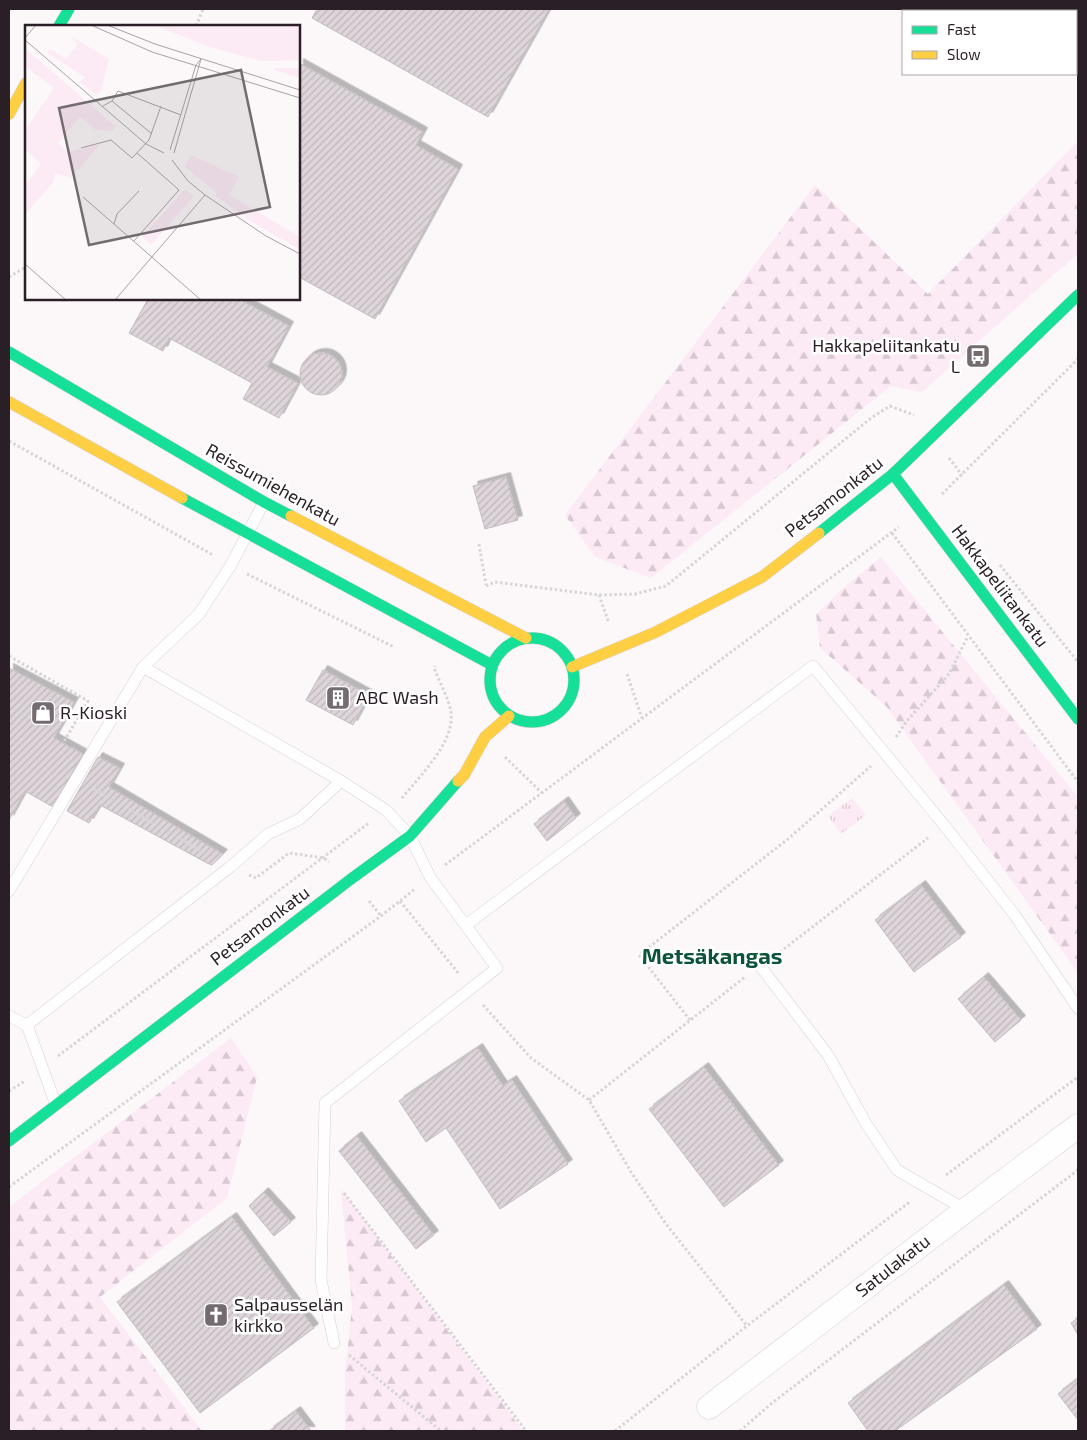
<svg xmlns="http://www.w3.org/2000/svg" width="1087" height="1440" viewBox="0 0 1087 1440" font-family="'Exo 2',sans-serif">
  <defs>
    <pattern id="forest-firs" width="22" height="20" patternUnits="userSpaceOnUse" patternTransform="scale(1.25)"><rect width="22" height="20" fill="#fceaf4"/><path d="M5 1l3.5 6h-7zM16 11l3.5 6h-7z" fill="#d8c8d1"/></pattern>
    <pattern id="park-tufts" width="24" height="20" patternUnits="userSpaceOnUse" patternTransform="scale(1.25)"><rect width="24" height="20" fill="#fceaf4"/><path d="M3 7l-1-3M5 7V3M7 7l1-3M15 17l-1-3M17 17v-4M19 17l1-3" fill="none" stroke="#d8c8d1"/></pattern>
    <pattern id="building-hatch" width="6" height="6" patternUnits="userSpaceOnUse" patternTransform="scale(1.25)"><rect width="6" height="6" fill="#ddd5da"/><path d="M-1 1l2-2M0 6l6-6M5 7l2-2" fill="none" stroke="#beb6bb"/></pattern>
    <filter id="shadow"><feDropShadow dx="4.5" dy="-4.5" stdDeviation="0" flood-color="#0004"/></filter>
  </defs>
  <rect width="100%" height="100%" fill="#fcf8fa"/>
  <g fill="url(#forest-firs)">
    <path d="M 1078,141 L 1078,253 L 922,392 L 891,386 L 651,578 L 595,557 L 565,515 L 815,185 L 928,294 Z"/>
    <path d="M 881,557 L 1078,797 L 1078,973 L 886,706 L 820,648 L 816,614 L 849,583 Z"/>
    <path d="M 231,1038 L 257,1077 L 227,1198 L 100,1297 L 202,1431 L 9,1431 L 9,1207 Z"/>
    <path d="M 341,1189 L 523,1431 L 345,1431 L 345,1373 L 352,1306 Z"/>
  </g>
  <path fill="url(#park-tufts)" d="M 852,798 L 866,815 L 841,834 L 828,816 Z"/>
  <g fill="url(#building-hatch)" stroke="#c3bcc0" filter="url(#shadow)">
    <path d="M 317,9 L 549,9 L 488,117 L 312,18 Z"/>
    <path d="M 299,63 L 423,132 L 416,145 L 458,169 L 375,319 L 299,277 Z"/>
    <path d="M 148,299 L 239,299 L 289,326 L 267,367 L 298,383 L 279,418 L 243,399 L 252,383 L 169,338 L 163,351 L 129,333 Z"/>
    <circle cx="321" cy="374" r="21"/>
    <path d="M 506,477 L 518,520 L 485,529 L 473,486 Z"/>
    <path d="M 9,668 L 74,702 L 54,738 L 83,754 L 53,807 L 25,791 L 9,820 Z"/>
    <path d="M 323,670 L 369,695 L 353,725 L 306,700 Z"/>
    <path d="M 98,757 L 120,768 L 109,787 L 223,854 L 212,865 L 207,863 L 100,805 L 89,823 L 67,811 Z"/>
    <path d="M 564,801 L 576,818 L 547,841 L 534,824 Z"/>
    <path d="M 921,885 L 961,937 L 914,972 L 875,920 Z"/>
    <path d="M 984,977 L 1021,1020 L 995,1042 L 958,999 Z"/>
    <path d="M 478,1048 L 503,1086 L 512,1080 L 568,1164 L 500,1209 L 446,1128 L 426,1142 L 399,1101 Z"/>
    <path d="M 704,1067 L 779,1165 L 724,1207 L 649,1109 Z"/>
    <path d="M 357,1136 L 434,1235 L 416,1249 L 339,1151 Z"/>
    <path d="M 264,1192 L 291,1222 L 274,1236 L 249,1206 Z"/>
    <path d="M 232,1217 L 314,1328 L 200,1413 L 117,1302 Z"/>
    <path d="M 1004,1285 L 1037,1329 L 895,1431 L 868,1431 L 848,1403 Z"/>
    <path d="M 1078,1318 L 1078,1335 L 1071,1323 Z"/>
    <path d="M 1078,1379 L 1078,1420 L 1058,1394 Z"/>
    <path d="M 296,1411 L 311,1431 L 269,1431 Z"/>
  </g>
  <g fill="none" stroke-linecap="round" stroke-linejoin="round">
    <defs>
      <g id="lane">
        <path d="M 143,667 L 341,781 L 386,810 L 410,836 L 430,877 L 497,968 L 325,1103 L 321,1280 L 334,1343"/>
        <path d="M 9,891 L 143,667 L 199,614 L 231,565 L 264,502"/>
        <path d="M 466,925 L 813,666 L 944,825 L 1014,914 L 1078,1008"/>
        <path d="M 761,967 L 828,1055 L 865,1122 L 897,1170 L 966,1210"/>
        <path d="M 9,1016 L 27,1025 L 56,1105"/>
        <path d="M 27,1025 L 230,867 L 268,834 L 300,819 L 341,781"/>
      </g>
      <path id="street" d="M 709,1407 L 966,1210 L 1078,1126"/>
      <g id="fast">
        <path d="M 59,26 L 69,9"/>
        <path d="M 9,352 L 264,502 L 291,516"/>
        <path d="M 893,474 L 1078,719"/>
        <path d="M 182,498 L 492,665"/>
        <path d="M 819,533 L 893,474 L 1078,295"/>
        <circle cx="532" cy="680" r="42"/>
        <path d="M 9,1141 L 351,879 L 410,836 L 458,781"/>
      </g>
      <g id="slow">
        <path d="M 9,114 L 26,83"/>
        <path d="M 9,402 L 182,498"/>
        <path d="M 291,516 L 526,638"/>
        <path d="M 572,667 L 656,632 L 762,577 L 819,533"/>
        <path d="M 458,781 L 464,775 L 485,737 L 509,716"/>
      </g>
    </defs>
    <use href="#lane" stroke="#d8d0d4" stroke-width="12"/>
    <use href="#street" stroke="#d8d0d4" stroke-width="25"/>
    <use href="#fast" stroke="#d8d0d4" stroke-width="12"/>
    <use href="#slow" stroke="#d8d0d4" stroke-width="12"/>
    <g stroke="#d7d5d6" stroke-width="3" stroke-dasharray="2.5 2.5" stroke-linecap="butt">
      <path d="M 196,26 L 203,9"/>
      <path d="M 9,277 L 26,267"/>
      <path d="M 9,441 L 213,555"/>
      <path d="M 949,458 L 962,475"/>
      <path d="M 942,494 L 1078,359"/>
      <path d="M 892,533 L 1078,782"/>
      <path d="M 479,544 L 486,585"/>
      <path d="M 1000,565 L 1078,662"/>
      <path d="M 247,574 L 394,647"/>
      <path d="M 486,586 L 495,582 L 599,595 L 635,594 L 666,586 L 871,418 L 890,406 L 914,415"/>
      <path d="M 599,595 L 609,623"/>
      <path d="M 9,656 L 88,701 L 63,743"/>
      <path d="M 627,674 L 642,718"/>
      <path d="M 896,737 L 906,722 L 949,674 L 968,636"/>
      <path d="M 505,757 L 542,793"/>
      <path d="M 94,789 L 212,857"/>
      <path d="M 402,798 C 420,776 455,742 451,712 C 449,699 439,681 434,668 L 435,666"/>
      <path d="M 445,865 L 899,527"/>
      <path d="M 249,875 L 256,878 L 289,853 L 324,858 L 329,862"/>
      <path d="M 369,901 L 381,916"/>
      <path d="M 400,901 L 459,974"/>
      <path d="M 776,955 L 928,838"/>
      <path d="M 483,1005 L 531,1058 L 589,1100 L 631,1172 L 666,1224 L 747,1326"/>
      <path d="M 690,1020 L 639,955 L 788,839 L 871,766"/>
      <path d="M 58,1056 L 369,823"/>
      <path d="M 9,1091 L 25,1081"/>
      <path d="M 589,1100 L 745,977"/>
      <path d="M 946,1175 L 1078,1077"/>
      <path d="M 9,1187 L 381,916 L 415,889"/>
      <path d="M 344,1193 L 526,1431"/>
      <path d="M 349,1355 L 441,1431"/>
      <path d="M 615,1431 L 747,1326 L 911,1201"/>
      <path d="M 740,1431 L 772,1403 L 1078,1170"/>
    </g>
    <use href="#lane" stroke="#fffefe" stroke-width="11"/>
    <use href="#street" stroke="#fffefe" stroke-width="24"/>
    <use href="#fast" stroke="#16e098" stroke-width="11"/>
    <use href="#slow" stroke="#ffcf43" stroke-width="11"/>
  </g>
  <defs>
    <symbol id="bus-square" viewBox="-11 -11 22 22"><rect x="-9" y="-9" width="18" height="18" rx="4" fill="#746b70" stroke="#fff"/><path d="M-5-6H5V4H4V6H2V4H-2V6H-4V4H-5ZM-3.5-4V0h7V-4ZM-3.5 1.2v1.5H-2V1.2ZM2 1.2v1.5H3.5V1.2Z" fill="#fff"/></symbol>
    <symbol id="building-square" viewBox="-11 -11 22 22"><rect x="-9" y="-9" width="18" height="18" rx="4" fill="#746b70" stroke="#fff"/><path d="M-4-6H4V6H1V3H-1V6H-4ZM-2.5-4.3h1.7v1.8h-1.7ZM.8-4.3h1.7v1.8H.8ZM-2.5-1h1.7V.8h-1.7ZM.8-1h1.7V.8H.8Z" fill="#fff"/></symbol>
    <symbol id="shop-square" viewBox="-11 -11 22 22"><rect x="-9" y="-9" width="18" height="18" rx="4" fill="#746b70" stroke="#fff"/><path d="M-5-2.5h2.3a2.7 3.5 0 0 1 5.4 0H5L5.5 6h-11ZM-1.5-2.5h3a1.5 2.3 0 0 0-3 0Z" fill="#fff"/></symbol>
    <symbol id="church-square" viewBox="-11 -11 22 22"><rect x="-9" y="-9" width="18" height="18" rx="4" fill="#746b70" stroke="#fff"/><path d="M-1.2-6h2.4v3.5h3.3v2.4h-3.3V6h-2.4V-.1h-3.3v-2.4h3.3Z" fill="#fff"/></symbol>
  </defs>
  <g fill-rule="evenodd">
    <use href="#bus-square" x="964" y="342" width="28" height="28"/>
    <use href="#building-square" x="324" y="684" width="28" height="28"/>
    <use href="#shop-square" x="29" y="699" width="28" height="28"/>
    <use href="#church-square" x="202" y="1301" width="28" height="28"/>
  </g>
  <g text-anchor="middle" stroke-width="5" stroke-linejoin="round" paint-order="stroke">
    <g font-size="18" fill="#2a1f26" stroke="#fff" text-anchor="start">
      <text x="960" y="352" text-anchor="end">Hakkapeliitankatu<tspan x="960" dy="21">L</tspan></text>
      <text x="356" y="704">ABC Wash</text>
      <text x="60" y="719">R-Kioski</text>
      <text x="234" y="1311">Salpausselän<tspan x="234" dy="21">kirkko</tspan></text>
    </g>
    <g font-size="18" fill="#2a1f26" stroke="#fff">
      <text transform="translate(273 485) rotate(29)" y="6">Reissumiehenkatu</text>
      <text transform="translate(834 497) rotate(-38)" y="6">Petsamonkatu</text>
      <text transform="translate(1000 586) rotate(53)" y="6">Hakkapeliitankatu</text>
      <text transform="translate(260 926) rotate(-37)" y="6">Petsamonkatu</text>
      <text transform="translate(893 1266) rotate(-38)" y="6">Satulakatu</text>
    </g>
    <g font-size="22" font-weight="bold" fill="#0c5339" stroke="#fff">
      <text x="712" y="964">Metsäkangas</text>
    </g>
  </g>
  <g transform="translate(25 25)">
    <rect width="275" height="275" fill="#fcf8fa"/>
    <path d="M 129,0 L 275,0 L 275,35 L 236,36 L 182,21 ZM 44,10 L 84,34 L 76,66 L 71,70 L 55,57 L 60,52 L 22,28 L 25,24 L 41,34 L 53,19 ZM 1,24 L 91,102 L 87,106 L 71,105 L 55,92 L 33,118 L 43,127 L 75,119 L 46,153 L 30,148 L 29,156 L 0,190 L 0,161 L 16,139 L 0,124 L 0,105 L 29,63 L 2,43 L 0,45 ZM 249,43 L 275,43 L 275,53 L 249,45 ZM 166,130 L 214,152 L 204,170 L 275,212 L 275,225 L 222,194 L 191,171 L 191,167 L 160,142 ZM 160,164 L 169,171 L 126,220 L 117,212 Z" fill="#fceaf4"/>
    <path d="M 12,97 L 20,103 L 16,114 L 6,105 Z" fill="#fceaf4"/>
    <path fill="none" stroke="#a8a1a5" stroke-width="1" d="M 66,0 L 127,27 L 275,73M 82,0 L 130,19 L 275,65M 0,13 L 11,0M 0,15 L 121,119 L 139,128M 87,76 L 127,109M 78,81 L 87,76 L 93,66 L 156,90M 56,123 L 86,115 L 107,133 L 124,115 L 136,81M 145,125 L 171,40 L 176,34M 149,128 L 176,34M 147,135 L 163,156 L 180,170 L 241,211 L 275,229M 58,172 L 176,275M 89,199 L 92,189 L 114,166M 109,216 L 154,165 L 112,128M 0,239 L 41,275M 90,275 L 180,170"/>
    <path fill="#746b70" fill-opacity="0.15" stroke="#746b70" stroke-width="2.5" d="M 216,45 L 245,182 L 64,220 L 34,83 Z"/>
    <rect width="275" height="275" fill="none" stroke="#2a1f26" stroke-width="2.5"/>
  </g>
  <rect width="1087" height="1440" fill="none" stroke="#2a1f26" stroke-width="20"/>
  <rect x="902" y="10" width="175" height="65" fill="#ffffff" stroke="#aaa5a8"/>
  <rect x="912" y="26" width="25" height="8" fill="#16e098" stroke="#aaa5a8"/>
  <text x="947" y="35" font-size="15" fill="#2a1f26">Fast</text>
  <rect x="912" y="51" width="25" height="8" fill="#ffcf43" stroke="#aaa5a8"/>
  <text x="947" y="60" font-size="15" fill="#2a1f26">Slow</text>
</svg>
